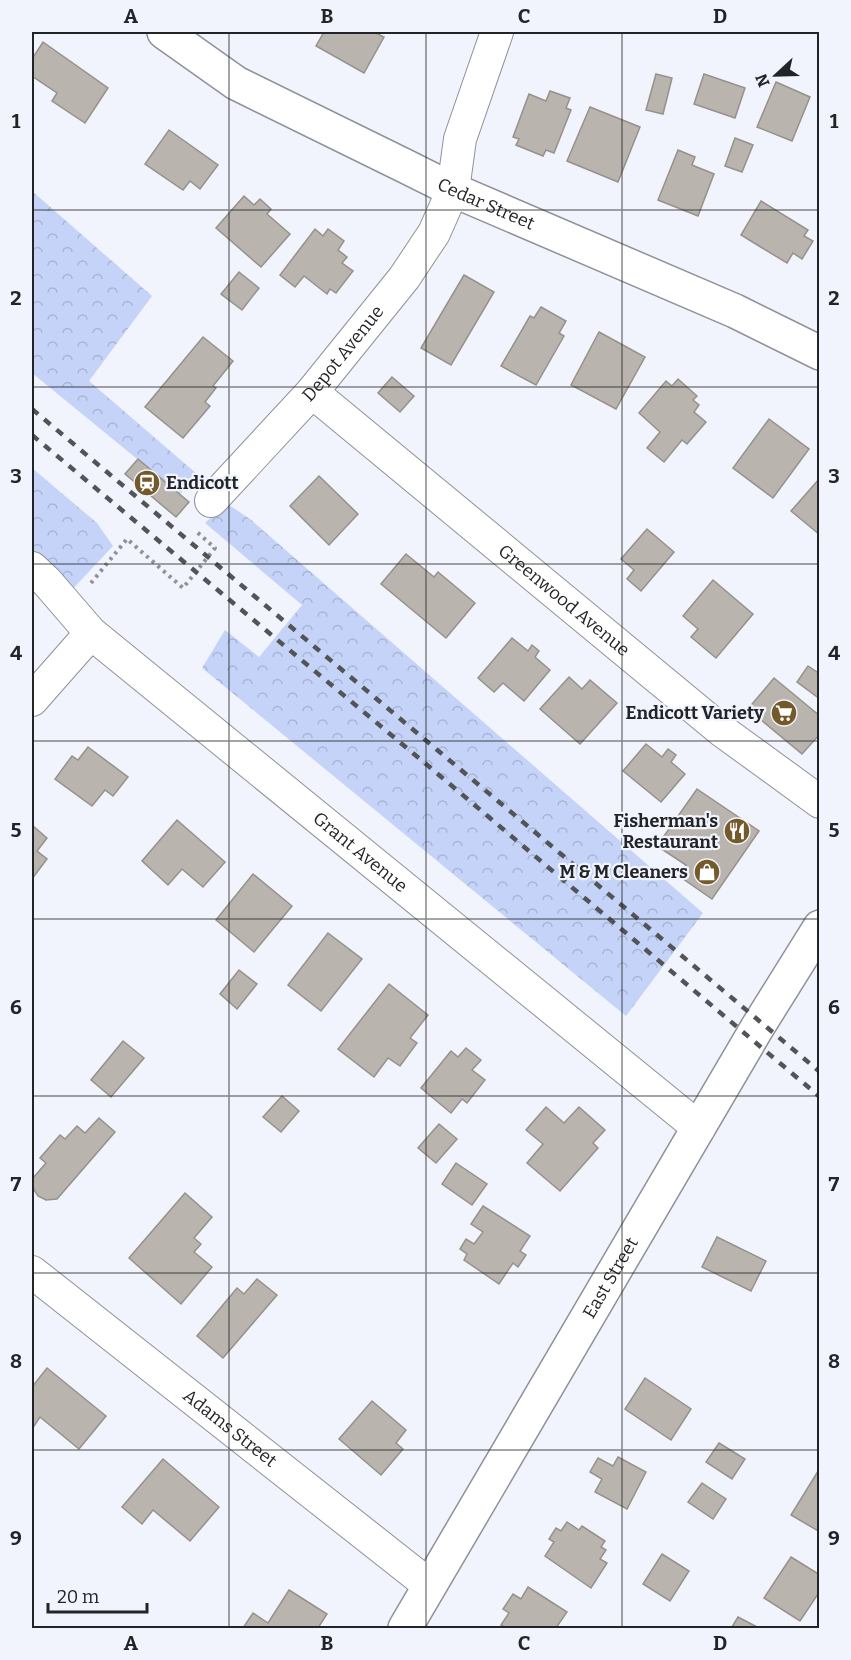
<svg xmlns="http://www.w3.org/2000/svg" width="851" height="1660" viewBox="0 0 851 1660" font-family="Bitter,serif">
  <defs>
    <pattern id="forest-crowns" width="20" height="18" patternUnits="userSpaceOnUse" patternTransform="scale(1.5)"><rect width="20" height="18" fill="#c4d3f7"/><path d="M2 6a3 3 0 1 1 6 0M12 15a3 3 0 1 1 6 0" fill="none" stroke="#a8b5d4"/></pattern>
  </defs>
  <rect width="100%" height="100%" fill="#f1f4fc"/>
  <g fill="url(#forest-crowns)">
    <path d="M 32,191 L 152,296 L 89,381 L 197,474 L 180,494 L 32,373 Z"/>
    <path d="M 32,468 L 97,523 L 113,546 L 67,595 L 32,551 Z"/>
    <path d="M 226,503 L 250,519 L 703,913 L 626,1016 L 202,668 L 225,630 L 259,657 L 302,605 L 205,523 Z"/>
  </g>
  <g fill="#b9b4ad" stroke="#96918a" stroke-width="1.5">
    <path d="M 324,32 L 374,32 L 384,37 L 364,73 L 316,46 Z"/>
    <path d="M 43,42 L 108,88 L 85,123 L 52,101 L 57,93 L 32,76 L 32,59 Z"/>
    <path d="M 656,74 L 672,78 L 663,114 L 646,110 Z"/>
    <path d="M 704,74 L 745,88 L 735,118 L 694,104 Z"/>
    <path d="M 776,82 L 810,97 L 792,141 L 757,127 Z"/>
    <path d="M 550,91 L 570,98 L 566,108 L 571,110 L 554,153 L 546,150 L 543,156 L 516,145 L 519,139 L 513,137 L 529,94 L 546,101 Z"/>
    <path d="M 590,107 L 640,127 L 618,182 L 567,161 Z"/>
    <path d="M 169,130 L 218,165 L 200,189 L 190,181 L 183,190 L 145,164 Z"/>
    <path d="M 735,138 L 753,145 L 742,172 L 725,166 Z"/>
    <path d="M 678,150 L 695,157 L 692,165 L 714,174 L 698,216 L 658,200 Z"/>
    <path d="M 244,196 L 254,205 L 260,199 L 271,209 L 267,214 L 290,234 L 261,267 L 216,228 Z"/>
    <path d="M 761,201 L 808,230 L 804,236 L 813,241 L 802,259 L 793,253 L 787,263 L 741,235 Z"/>
    <path d="M 315,229 L 323,236 L 328,229 L 344,241 L 338,250 L 347,257 L 342,263 L 353,271 L 336,293 L 330,289 L 327,294 L 304,276 L 295,287 L 280,275 Z"/>
    <path d="M 239,272 L 259,288 L 242,310 L 221,294 Z"/>
    <path d="M 464,275 L 494,292 L 451,365 L 421,348 Z"/>
    <path d="M 541,307 L 566,321 L 559,333 L 564,336 L 536,385 L 501,366 L 530,316 L 534,318 Z"/>
    <path d="M 599,332 L 645,357 L 616,409 L 571,385 Z"/>
    <path d="M 203,337 L 233,361 L 213,386 L 216,388 L 205,402 L 210,406 L 183,438 L 145,407 Z"/>
    <path d="M 392,377 L 414,396 L 400,412 L 378,393 Z"/>
    <path d="M 678,379 L 697,396 L 693,400 L 699,405 L 694,412 L 706,422 L 687,444 L 682,440 L 664,462 L 647,448 L 660,432 L 639,413 L 666,381 L 672,386 Z"/>
    <path d="M 769,419 L 809,449 L 773,498 L 733,468 Z"/>
    <path d="M 138,459 L 189,502 L 176,517 L 125,474 Z"/>
    <path d="M 319,476 L 358,514 L 329,545 L 290,506 Z"/>
    <path d="M 820,478 L 820,535 L 791,511 Z"/>
    <path d="M 647,529 L 674,552 L 641,591 L 627,579 L 634,570 L 621,559 Z"/>
    <path d="M 406,554 L 434,577 L 438,572 L 475,603 L 446,638 L 381,584 Z"/>
    <path d="M 713,580 L 753,614 L 716,658 L 691,637 L 698,629 L 683,616 Z"/>
    <path d="M 512,638 L 528,651 L 532,645 L 539,651 L 535,657 L 550,670 L 524,701 L 503,683 L 494,692 L 478,678 Z"/>
    <path d="M 808,666 L 820,674 L 820,699 L 797,682 Z"/>
    <path d="M 569,677 L 582,689 L 590,680 L 617,703 L 580,744 L 540,709 Z"/>
    <path d="M 774,678 L 820,716 L 820,734 L 802,754 L 748,709 Z"/>
    <path d="M 646,744 L 662,757 L 668,749 L 676,755 L 671,762 L 685,774 L 661,802 L 623,771 Z"/>
    <path d="M 88,747 L 128,777 L 113,796 L 105,790 L 92,806 L 55,779 L 72,756 L 78,760 Z"/>
    <path d="M 697,789 L 759,831 L 712,899 L 679,876 L 686,865 L 657,846 Z"/>
    <path d="M 177,820 L 225,862 L 203,887 L 182,869 L 168,885 L 142,861 Z"/>
    <path d="M 32,825 L 47,838 L 37,851 L 47,859 L 32,879 Z"/>
    <path d="M 253,874 L 292,906 L 254,952 L 216,920 Z"/>
    <path d="M 328,933 L 362,959 L 321,1011 L 288,985 Z"/>
    <path d="M 239,970 L 257,984 L 237,1009 L 220,994 Z"/>
    <path d="M 389,984 L 428,1015 L 410,1038 L 417,1043 L 400,1066 L 388,1058 L 374,1077 L 338,1049 Z"/>
    <path d="M 123,1041 L 144,1058 L 111,1097 L 91,1080 Z"/>
    <path d="M 466,1048 L 481,1060 L 472,1070 L 485,1080 L 467,1103 L 462,1099 L 451,1113 L 421,1088 L 451,1051 L 458,1057 Z"/>
    <path d="M 282,1096 L 299,1111 L 281,1132 L 263,1117 Z"/>
    <path d="M 546,1107 L 564,1123 L 579,1107 L 605,1130 L 593,1143 L 598,1148 L 560,1191 L 527,1163 L 543,1144 L 526,1130 Z"/>
    <path d="M 99,1118 L 115,1132 L 57,1199 L 46,1200 L 38,1196 L 33,1188 L 33,1178 L 46,1163 L 40,1158 L 60,1135 L 65,1139 L 77,1126 L 85,1133 Z"/>
    <path d="M 439,1124 L 457,1139 L 436,1163 L 418,1148 Z"/>
    <path d="M 456,1163 L 487,1184 L 472,1205 L 442,1184 Z"/>
    <path d="M 185,1193 L 212,1217 L 194,1238 L 201,1244 L 194,1252 L 212,1267 L 181,1304 L 129,1258 Z"/>
    <path d="M 483,1206 L 530,1236 L 520,1251 L 526,1255 L 518,1267 L 513,1263 L 499,1284 L 464,1260 L 467,1254 L 460,1249 L 466,1239 L 474,1244 L 483,1232 L 471,1224 Z"/>
    <path d="M 717,1237 L 766,1261 L 751,1291 L 702,1267 Z"/>
    <path d="M 257,1279 L 277,1295 L 223,1358 L 197,1336 L 237,1288 L 244,1294 Z"/>
    <path d="M 47,1368 L 106,1416 L 79,1449 L 40,1417 L 32,1429 L 32,1387 Z"/>
    <path d="M 645,1378 L 691,1409 L 671,1440 L 625,1409 Z"/>
    <path d="M 372,1401 L 406,1430 L 396,1443 L 403,1449 L 381,1475 L 339,1439 Z"/>
    <path d="M 719,1443 L 745,1459 L 732,1479 L 706,1462 Z"/>
    <path d="M 618,1457 L 646,1472 L 627,1509 L 595,1492 L 602,1479 L 590,1472 L 598,1458 L 613,1466 Z"/>
    <path d="M 163,1459 L 219,1507 L 190,1541 L 153,1510 L 142,1524 L 122,1507 Z"/>
    <path d="M 820,1468 L 820,1532 L 791,1515 Z"/>
    <path d="M 702,1483 L 726,1499 L 713,1519 L 688,1502 Z"/>
    <path d="M 567,1522 L 579,1530 L 582,1526 L 605,1541 L 601,1547 L 606,1550 L 600,1559 L 607,1563 L 591,1588 L 545,1556 L 554,1542 L 549,1539 L 556,1528 L 561,1531 Z"/>
    <path d="M 662,1554 L 689,1571 L 670,1601 L 643,1584 Z"/>
    <path d="M 791,1557 L 820,1575 L 820,1591 L 800,1621 L 764,1598 Z"/>
    <path d="M 528,1587 L 567,1612 L 556,1628 L 507,1628 L 501,1625 L 509,1613 L 503,1609 L 513,1594 L 521,1599 Z"/>
    <path d="M 289,1590 L 327,1614 L 318,1628 L 243,1628 L 253,1613 L 268,1623 Z"/>
    <path d="M 738,1617 L 759,1628 L 734,1628 L 732,1627 Z"/>
  </g>
  <g fill="none" stroke-linecap="round" stroke-linejoin="round">
    <defs>
      <g id="minor">
        <path id="s1" d="M 312,392 L 721,730 L 820,802"/>
        <path id="s2" d="M 211,501 L 312,392 L 404,278 L 434,233 L 453,190 L 460,139 L 497,32"/>
        <path id="s3" d="M 32,568 L 47,582 L 91,633 L 699,1128"/>
        <path d="M 32,700 L 91,633"/>
        <path id="s4" d="M 32,1272 L 429,1585"/>
      </g>
      <g id="tertiary">
        <path id="s5" d="M 164,32 L 236,83 L 407,167 L 453,190 L 735,311 L 820,353"/>
      </g>
      <g id="secondary">
        <path id="s6" d="M 405,1628 L 757,1028 L 820,927"/>
      </g>
    </defs>
    <use href="#minor" stroke="#8e9199" stroke-width="34"/>
    <use href="#tertiary" stroke="#8e9199" stroke-width="36"/>
    <use href="#secondary" stroke="#8e9199" stroke-width="36"/>
    <path stroke="#8f9197" stroke-width="4" stroke-dasharray="3 4.5" stroke-linecap="butt" d="M 91,583 L 127,539 L 183,588 L 215,548 L 197,532"/>
    <use href="#minor" stroke="#fff" stroke-width="32"/>
    <use href="#tertiary" stroke="#fff" stroke-width="33"/>
    <use href="#secondary" stroke="#fff" stroke-width="33"/>
    <g stroke="#535458" stroke-width="4.5" stroke-dasharray="8 8" stroke-linecap="butt">
      <path d="M 32,409 L 820,1072"/>
      <path d="M 32,435 L 426,764 L 820,1097"/>
    </g>
  </g>
  <path fill="none" stroke="#232427" stroke-width="1.5" stroke-opacity="0.55" d="M 229,32 L 229,1628M 426,32 L 426,1628M 622,32 L 622,1628M 32,210 L 820,210M 32,387 L 820,387M 32,564 L 820,564M 32,741 L 820,741M 32,919 L 820,919M 32,1096 L 820,1096M 32,1273 L 820,1273M 32,1450 L 820,1450"/>
  <defs>
    <symbol id="station-disc" viewBox="-11 -11 22 22"><circle r="9.5" fill="#74592b" stroke="#f1f4fc"/><path d="M-3-6H3Q5-6 5-4V2Q5 4 3 4L4.5 6H3L1.5 4h-3L-3 6H-4.5L-3 4Q-5 4-5 2V-4Q-5-6-3-6ZM-3.5-4v3h7v-3ZM-3.5 1v1.5H-2V1ZM2 1v1.5H3.5V1Z" fill="#fff"/></symbol>
    <symbol id="supermarket-disc" viewBox="-11 -11 22 22"><circle r="9.5" fill="#74592b" stroke="#f1f4fc"/><path d="M-6-5.5h2.5l.6 2H6L4.5 2H-2.5L-4.4-4H-6ZM-1.5 3.2a1.3 1.3 0 1 0 .1 0ZM3 3.2a1.3 1.3 0 1 0 .1 0Z" fill="#fff"/></symbol>
    <symbol id="restaurant-disc" viewBox="-11 -11 22 22"><circle r="9.5" fill="#74592b" stroke="#f1f4fc"/><path d="M-5-6h1v4h1v-4h1v4h1v-4h1v5L-1.5 .5V6h-2V.5L-5-1ZM5-6V6H3V1.5H1.5Q1.5-4 5-6Z" fill="#fff"/></symbol>
    <symbol id="shop-disc" viewBox="-11 -11 22 22"><circle r="9.5" fill="#74592b" stroke="#f1f4fc"/><path d="M-5-2.5h2.3a2.7 3.5 0 0 1 5.4 0H5L5.5 6h-11ZM-1.5-2.5h3a1.5 2.3 0 0 0-3 0Z" fill="#fff"/></symbol>
  </defs>
  <g fill-rule="evenodd">
    <use href="#station-disc" x="132" y="468" width="30" height="30"/>
    <use href="#supermarket-disc" x="769" y="698" width="30" height="30"/>
    <use href="#restaurant-disc" x="722" y="816" width="30" height="30"/>
    <use href="#shop-disc" x="692" y="857" width="30" height="30"/>
  </g>
  <g text-anchor="middle" stroke-width="4.5" stroke-linejoin="round" paint-order="stroke">
    <g font-size="18" fill="#232427" stroke="#f1f4fc">
      <text dy="6" stroke="none"><textPath href="#s5" startOffset="366">Cedar Street</textPath></text>
      <text dy="6" stroke="none"><textPath href="#s2" startOffset="198">Depot Avenue</textPath></text>
      <text dy="6" stroke="none"><textPath href="#s1" startOffset="327">Greenwood Avenue</textPath></text>
      <text dy="6" stroke="none"><textPath href="#s3" startOffset="435">Grant Avenue</textPath></text>
      <text dy="6" stroke="none"><textPath href="#s6" startOffset="406">East Street</textPath></text>
      <text dy="6" stroke="none"><textPath href="#s4" startOffset="252">Adams Street</textPath></text>
    </g>
    <g font-size="18" font-weight="bold" fill="#232427" stroke="#f1f4fc" text-anchor="end">
      <text x="166" y="489" text-anchor="start">Endicott</text>
      <text x="764" y="719">Endicott Variety</text>
      <text x="718" y="827">Fisherman's<tspan x="718" dy="21">Restaurant</tspan></text>
      <text x="688" y="878">M &amp; M Cleaners</text>
    </g>
  </g>
  <rect width="851" height="1660" fill="none" stroke="#f1f4fc" stroke-width="66"/>
  <g transform="translate(776 75) rotate(248)" stroke="#f1f4fc" stroke-width="4.5" paint-order="stroke">
  <path d="M0-4.5L10 22L0 15L-10 22Z" fill="#232427"/>
  <text y="-9" font-size="16" font-weight="bold" text-anchor="middle" fill="#232427">N</text>
  </g>
  <path d="M48 1603v9h99v-9" fill="none" stroke="#232427" stroke-width="3"/>
  <text x="57" y="1603" font-size="18" fill="#232427" stroke="#f1f4fc" stroke-width="4.5" paint-order="stroke">20 m</text>
  <rect x="33" y="33" width="785" height="1594" fill="none" stroke="#232427" stroke-width="2"/>
  <g font-size="20" text-anchor="middle" font-weight="bold" fill="#232427">
    <text x="131" y="23">A</text>
    <text x="327" y="23">B</text>
    <text x="524" y="23">C</text>
    <text x="720" y="23">D</text>
    <text x="16" y="128">1</text>
    <text x="834" y="128">1</text>
    <text x="16" y="305">2</text>
    <text x="834" y="305">2</text>
    <text x="16" y="483">3</text>
    <text x="834" y="483">3</text>
    <text x="16" y="660">4</text>
    <text x="834" y="660">4</text>
    <text x="16" y="837">5</text>
    <text x="834" y="837">5</text>
    <text x="16" y="1014">6</text>
    <text x="834" y="1014">6</text>
    <text x="16" y="1191">7</text>
    <text x="834" y="1191">7</text>
    <text x="16" y="1368">8</text>
    <text x="834" y="1368">8</text>
    <text x="16" y="1545">9</text>
    <text x="834" y="1545">9</text>
    <text x="131" y="1650">A</text>
    <text x="327" y="1650">B</text>
    <text x="524" y="1650">C</text>
    <text x="720" y="1650">D</text>
  </g>
</svg>
